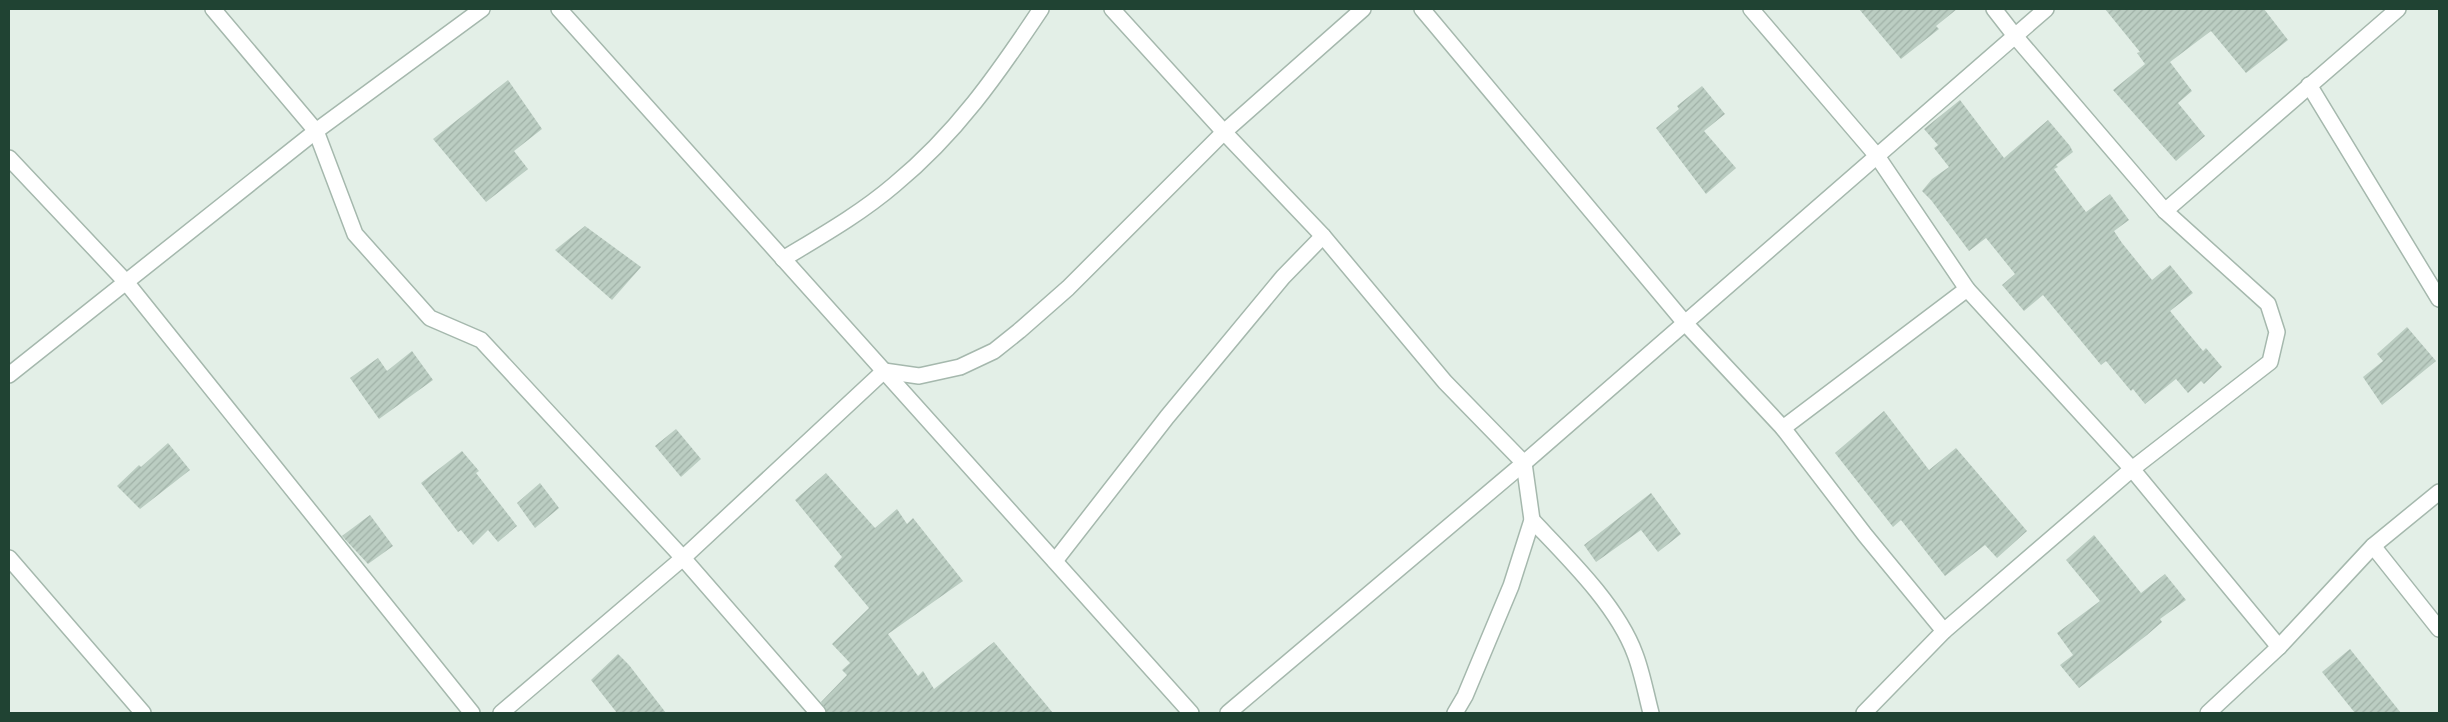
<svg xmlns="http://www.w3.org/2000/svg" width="2448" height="722" viewBox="0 0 2448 722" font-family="'Golos Text',sans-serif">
  <defs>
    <pattern id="building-hatch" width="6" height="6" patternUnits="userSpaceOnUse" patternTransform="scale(1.25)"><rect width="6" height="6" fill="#bbcdc2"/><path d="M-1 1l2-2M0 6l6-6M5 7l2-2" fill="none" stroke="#a0b1a7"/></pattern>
  </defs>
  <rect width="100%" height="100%" fill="#e3efe7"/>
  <g fill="url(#building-hatch)">
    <path d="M 1859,9 L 1957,9 L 1936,26 L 1939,29 L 1901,59 Z"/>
    <path d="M 2105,9 L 2264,9 L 2288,40 L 2246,73 L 2211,31 L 2170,62 L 2192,91 L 2178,103 L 2205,136 L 2176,161 L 2113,90 L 2145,64 L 2137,53 L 2140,52 Z"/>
    <path d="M 508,80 L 542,129 L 514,151 L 528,169 L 486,202 L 433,139 Z"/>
    <path d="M 1702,86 L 1725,114 L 1704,131 L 1736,168 L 1706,194 L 1656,128 L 1679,109 L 1677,106 Z"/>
    <path d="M 1960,100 L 2004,158 L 2048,120 L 2070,146 L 2073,152 L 2056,165 L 2058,167 L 2054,169 L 2086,212 L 2110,194 L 2129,220 L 2114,231 L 2122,243 L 2152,280 L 2170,265 L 2193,293 L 2170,311 L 2203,351 L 2206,348 L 2222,367 L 2204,384 L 2201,381 L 2188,393 L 2176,379 L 2145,404 L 2133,389 L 2131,391 L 2106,361 L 2101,365 L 2043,295 L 2024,311 L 2002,285 L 2015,274 L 1986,238 L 1969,251 L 1931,200 L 1922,191 L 1932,179 L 1949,167 L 1934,148 L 1938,145 L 1924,129 Z"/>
    <path d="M 585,226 L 641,267 L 612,300 L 555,250 Z"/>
    <path d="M 2407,327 L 2436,361 L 2382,405 L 2363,377 L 2383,361 L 2377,354 Z"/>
    <path d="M 412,351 L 433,380 L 379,419 L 350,378 L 378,358 L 387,371 Z"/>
    <path d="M 1884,411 L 1929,470 L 1956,448 L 2027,531 L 1997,558 L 1985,545 L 1945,576 L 1901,520 L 1893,527 L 1835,453 Z"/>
    <path d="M 676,429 L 701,459 L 681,477 L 655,446 Z"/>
    <path d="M 168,443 L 190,470 L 140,509 L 117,486 L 139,465 L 141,467 Z"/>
    <path d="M 462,451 L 479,471 L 476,473 L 517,526 L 498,542 L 488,530 L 473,545 L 461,530 L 458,532 L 421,483 Z"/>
    <path d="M 826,473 L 875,528 L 897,509 L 907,524 L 913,518 L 963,581 L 888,634 L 918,676 L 923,671 L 934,689 L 994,642 L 1053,713 L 827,713 L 821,702 L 847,675 L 842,670 L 850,663 L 832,644 L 869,608 L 834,566 L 842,557 L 795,500 Z"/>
    <path d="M 540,483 L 559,508 L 535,528 L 517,503 Z"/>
    <path d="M 1651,493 L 1681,534 L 1658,552 L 1641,530 L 1596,562 L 1584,545 Z"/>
    <path d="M 370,515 L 393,546 L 368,564 L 342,536 Z"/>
    <path d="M 2094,535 L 2141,593 L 2165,574 L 2186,600 L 2160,619 L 2162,622 L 2147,635 L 2079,688 L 2060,665 L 2073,655 L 2057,633 L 2100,601 L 2066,560 Z"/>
    <path d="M 2350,649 L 2401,713 L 2355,713 L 2322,672 Z"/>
    <path d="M 618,654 L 629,665 L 666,713 L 617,713 L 591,680 Z"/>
  </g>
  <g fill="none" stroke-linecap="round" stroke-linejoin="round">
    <defs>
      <g id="minor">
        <path d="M 213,9 L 316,131 L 355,234 L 430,318 L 481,340 L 683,558 L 818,713"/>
        <path d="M 1112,9 L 1224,132 L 1323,236 L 1445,382 L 1524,463 L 1532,520 L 1511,586 L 1465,696 L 1455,713"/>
        <path d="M 1422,9 L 1685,323 L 1783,428 L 1865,535 L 1944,631"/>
        <path d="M 1751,9 L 1877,156 L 1967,289 L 2132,469 L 2279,647"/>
        <path d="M 2309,85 L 2439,299"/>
        <path d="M 9,158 L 126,282 L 472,713"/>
        <path d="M 2165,211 L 2398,9"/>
        <path d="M 783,259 C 821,236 860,214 894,185 C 956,134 997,75 1041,9"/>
        <path d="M 9,375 L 316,131 L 482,9"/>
        <path d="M 1783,428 L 1967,289"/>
        <path d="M 1532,520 C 1567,557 1617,605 1635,654 C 1642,672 1646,694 1651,713"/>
        <path d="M 2373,546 L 2439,629"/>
        <path d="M 9,558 L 143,713"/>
        <path d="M 1055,561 L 1167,417 L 1283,277 L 1323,236"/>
        <path d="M 501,713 L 683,558 L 884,371 L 919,376 L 960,367 L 994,351 L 1019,331 L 1068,288 L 1224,132 L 1363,9"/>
        <path d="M 1864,713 L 1944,631 L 2132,469 L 2270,362 L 2277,332 L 2268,304 L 2165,211 L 2015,36 L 1994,9"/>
        <path d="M 2208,713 L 2279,647 L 2373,546 L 2439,492"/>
      </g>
      <g id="tertiary">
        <path d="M 559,9 L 1191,713"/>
        <path d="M 1228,713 L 1524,463 L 2046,9"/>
      </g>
    </defs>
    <use href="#minor" stroke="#a5b8ad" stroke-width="18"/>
    <use href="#tertiary" stroke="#a5b8ad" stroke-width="18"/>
    <use href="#minor" stroke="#fff" stroke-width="15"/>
    <use href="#tertiary" stroke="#fff" stroke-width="15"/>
  </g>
  <rect width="2448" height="722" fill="none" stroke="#204333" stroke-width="20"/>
</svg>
